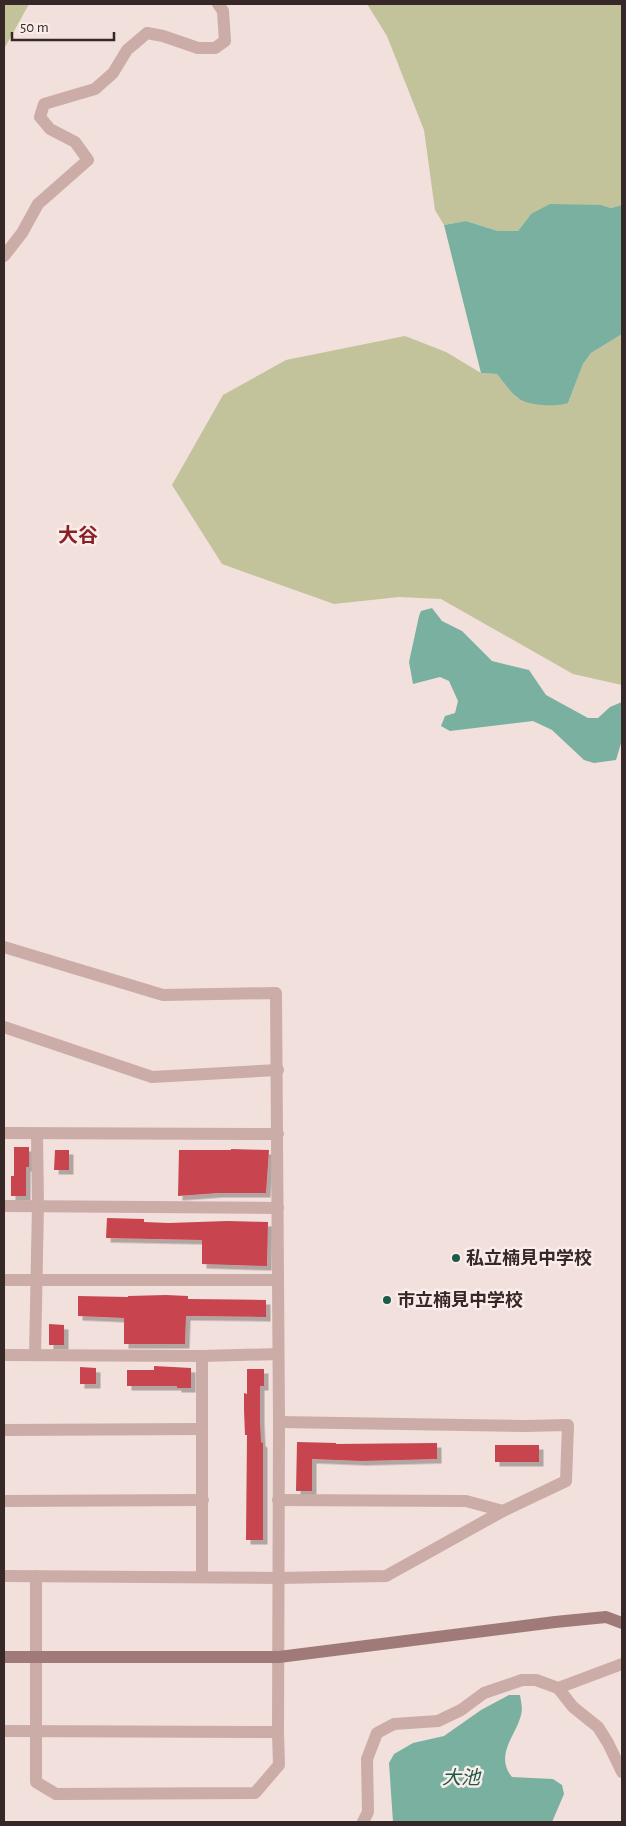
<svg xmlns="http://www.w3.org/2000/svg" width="626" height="1826" viewBox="0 0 626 1826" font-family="'Alegreya Sans','Noto Sans JP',sans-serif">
  <defs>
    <filter id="shadow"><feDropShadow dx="4.5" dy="4.5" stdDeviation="0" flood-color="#0004"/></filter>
  </defs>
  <rect width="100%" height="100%" fill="#f2e0dc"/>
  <g fill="#c2c29b">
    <path d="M 4,4 L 29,4 L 4,49 Z"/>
    <path d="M 367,4 L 622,4 L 622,205 L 611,208 L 601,205 L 531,214 L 518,231 L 498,231 L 466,221 L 444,225 L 435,210 L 424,130 L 387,36 Z"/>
    <path d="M 622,334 L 622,685 L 573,674 L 441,599 L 399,597 L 334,604 L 222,564 L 172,485 L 223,395 L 286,360 L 405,336 L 446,352 L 481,373 L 497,374 L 517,398 L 568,403 L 583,364 L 591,353 Z"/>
  </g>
  <g fill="#7ab0a0">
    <path d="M 550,204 L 601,205 L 611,208 L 622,205 L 622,334 L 591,353 L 583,364 L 568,403 C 555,407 528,406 518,398 C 510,392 503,381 497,374 L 481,373 L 444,225 L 466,221 L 498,231 L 518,231 L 531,214 Z"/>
    <path d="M 432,608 L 442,621 L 462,631 L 492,661 L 529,670 L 546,695 L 588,718 L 598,718 L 610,707 L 622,702 L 622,740 L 616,760 L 594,763 L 584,760 L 552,730 L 533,721 L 450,731 L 441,726 L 445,716 L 455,713 L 458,701 L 449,681 L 440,677 L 413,684 L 409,662 L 419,616 L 421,611 Z"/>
    <path d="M 509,1695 L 520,1695 C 521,1702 523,1708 521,1715 C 516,1736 494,1755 512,1777 L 553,1779 L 562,1785 L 564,1794 L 552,1822 L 393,1822 L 389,1763 L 394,1754 L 413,1743 L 444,1736 L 481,1710 Z"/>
  </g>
  <g fill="#c84450" filter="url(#shadow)">
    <path d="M 14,1147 L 29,1147 L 29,1167 L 26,1167 L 26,1196 L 11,1196 L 11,1176 L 14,1176 Z"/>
    <path d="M 231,1149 L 269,1150 L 266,1193 L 218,1193 L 178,1196 L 179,1150 L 231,1150 Z"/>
    <path d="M 55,1150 L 69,1150 L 69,1170 L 54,1170 Z"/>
    <path d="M 107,1218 L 144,1219 L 144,1222 L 169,1223 L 227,1221 L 268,1222 L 267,1266 L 202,1264 L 202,1240 L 106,1238 Z"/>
    <path d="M 166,1295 L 188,1296 L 188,1299 L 266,1300 L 266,1317 L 188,1316 L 186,1316 L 185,1344 L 124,1344 L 124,1318 L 78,1316 L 78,1296 L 128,1297 L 128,1296 Z"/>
    <path d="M 49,1324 L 64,1325 L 64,1345 L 49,1345 Z"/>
    <path d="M 154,1366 L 191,1368 L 191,1388 L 177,1388 L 177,1386 L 127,1386 L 127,1370 L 154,1370 Z"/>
    <path d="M 80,1367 L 96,1368 L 96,1384 L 80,1384 Z"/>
    <path d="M 247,1369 L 264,1369 L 264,1386 L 260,1386 L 260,1419 L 261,1442 L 263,1443 L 263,1540 L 246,1540 L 247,1435 L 245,1435 L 244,1410 L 244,1393 L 247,1394 Z"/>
    <path d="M 297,1442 L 336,1443 L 336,1444 L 437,1443 L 437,1459 L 362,1461 L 312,1459 L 312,1491 L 296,1491 Z"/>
    <rect x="495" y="1445" width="44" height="17"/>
  </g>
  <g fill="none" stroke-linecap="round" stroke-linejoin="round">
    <g stroke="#cbaca7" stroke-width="12">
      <path d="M 4,256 L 22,233 L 38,204 L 88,160 L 75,142 L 50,129 L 40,117 L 44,104 L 95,89 L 113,73 L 127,50 L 147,33 L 163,36 L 198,48 L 215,48 L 225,41 L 223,11 L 218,4"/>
      <path d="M 4,947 L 163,995 L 276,993 L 279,1422 L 278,1732 L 4,1731"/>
      <path d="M 4,1027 L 152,1077 L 278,1070"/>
      <path d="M 4,1133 L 278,1134"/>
      <path d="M 4,1206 L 278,1208"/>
      <path d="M 4,1280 L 277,1280"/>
      <path d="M 4,1355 L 202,1356 L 278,1354"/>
      <path d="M 35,1355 L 38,1206 L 37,1134"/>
      <path d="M 202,1356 L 202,1576"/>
      <path d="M 4,1430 L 202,1429"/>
      <path d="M 278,1500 L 466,1501 L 503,1511"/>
      <path d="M 4,1501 L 203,1500"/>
      <path d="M 4,1576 L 278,1578 L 386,1576 L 503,1511 L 566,1481 L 568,1425 L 525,1426 L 279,1422"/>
      <path d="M 36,1576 L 36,1782 L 56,1794 L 255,1793 L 279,1765 L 278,1732"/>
      <path d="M 558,1688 L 573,1707 L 598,1727 L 608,1743 L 622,1772"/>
      <path d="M 363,1822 L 368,1812 L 367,1759 L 377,1733 L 394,1724 L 438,1721 L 461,1710 L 484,1693 L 522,1680 L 536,1680 L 558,1688 L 622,1664"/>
    </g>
    <path stroke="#9f7a78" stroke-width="12" d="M 4,1657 L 279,1657 L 555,1622 L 606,1617 L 622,1623"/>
  </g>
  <g fill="#1c5a49" stroke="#faece8" stroke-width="2">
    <circle cx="456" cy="1258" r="5"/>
    <circle cx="387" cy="1300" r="5"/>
  </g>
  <g text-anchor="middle" stroke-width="5" stroke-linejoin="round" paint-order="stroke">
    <g font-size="18" font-weight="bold" fill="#372828" stroke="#faece8" text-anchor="start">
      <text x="466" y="1264">私立楠見中学校</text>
      <text x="397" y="1306">市立楠見中学校</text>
    </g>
    <g font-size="19" font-style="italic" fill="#1c5a49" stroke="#faece8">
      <text x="461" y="1784">大池</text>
    </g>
    <g font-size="20" font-weight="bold" fill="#881f29" stroke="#faece8">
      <text x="78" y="542">大谷</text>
    </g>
  </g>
  <rect width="626" height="1826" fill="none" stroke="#372828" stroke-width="10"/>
  <path d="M12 32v8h102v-8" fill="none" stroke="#372828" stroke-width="2.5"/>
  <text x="20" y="32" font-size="15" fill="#372828" stroke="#faece8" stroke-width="4" paint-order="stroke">50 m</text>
</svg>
